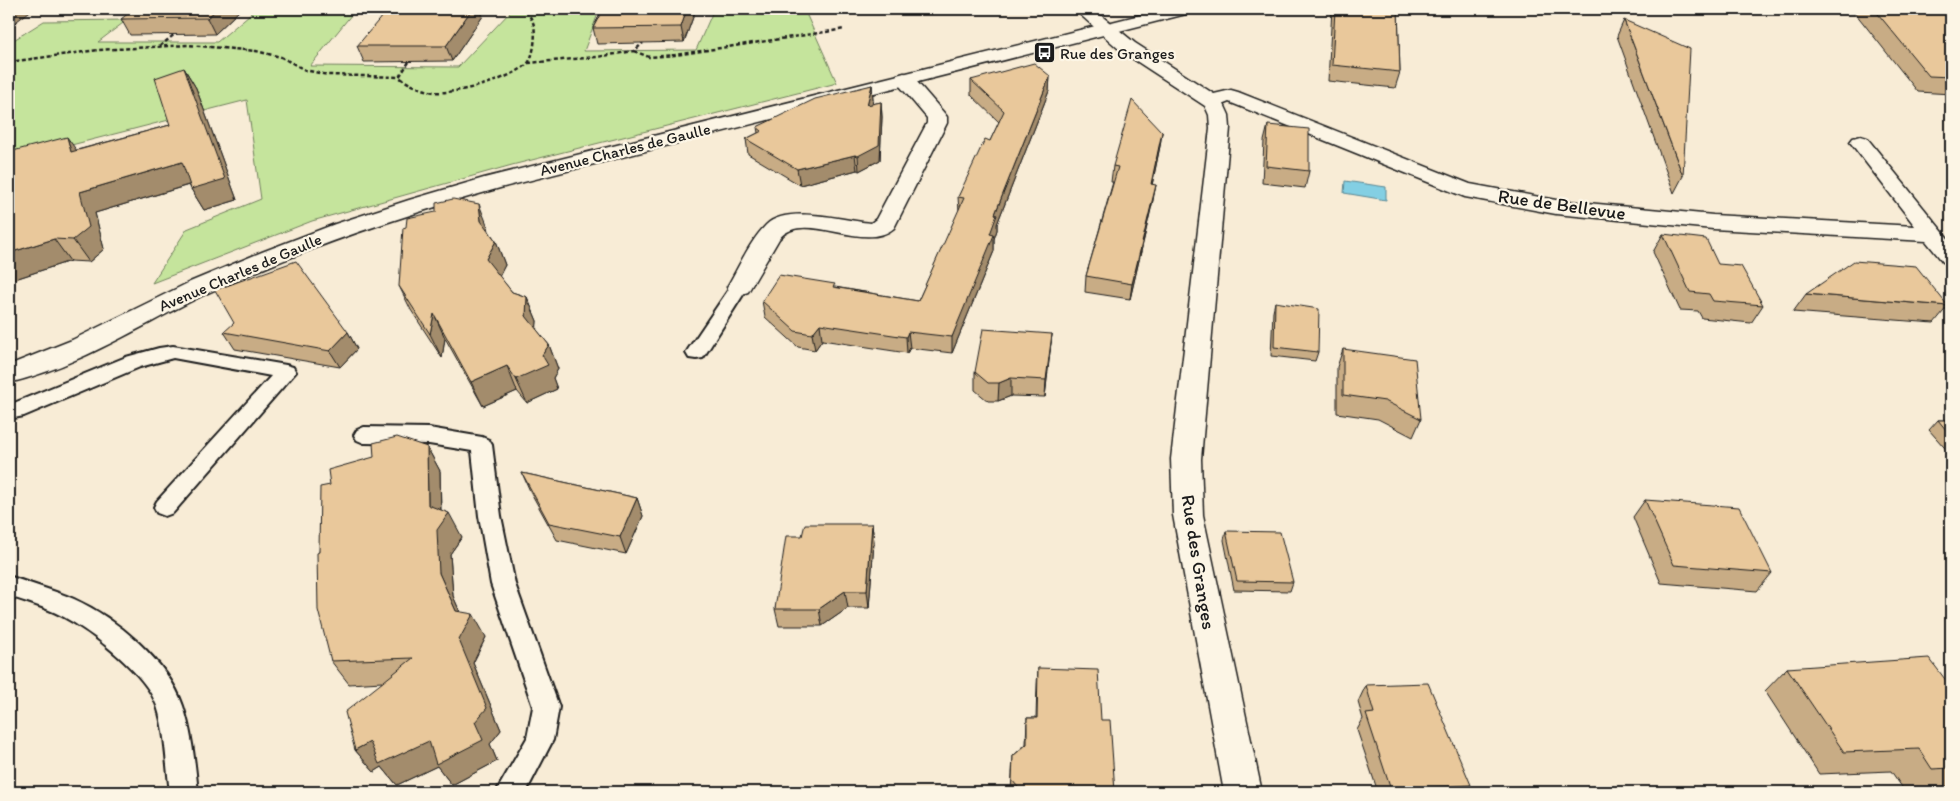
<svg xmlns="http://www.w3.org/2000/svg" width="1960" height="801" viewBox="0 0 1960 801" font-family="Itim,sans-serif">
  <rect width="100%" height="100%" fill="#f8ecd6"/>
  <filter id="ink" filterUnits="userSpaceOnUse"><feTurbulence type="fractalNoise" baseFrequency=".02" numOctaves="2"/><feDisplacementMap in="SourceGraphic" scale="10" xChannelSelector="R" yChannelSelector="G"/><feConvolveMatrix kernelMatrix="1 2 1 2 8 2 1 2 1" color-interpolation-filters="sRGB"/></filter>
  <g filter="url(#ink)">
    <path fill="#c5e49c" stroke="#70805c" d="M 256,9 L 356,9 L 310,66 L 458,67 L 510,12 L 599,11 L 584,51 L 696,50 L 714,9 L 804,9 L 837,83 L 512,165 L 312,221 L 152,283 L 187,229 L 261,199 L 247,100 L 9,161 L 9,43 L 44,21 L 127,20 L 98,42 L 217,42 Z"/>
    <path fill="#83cfe3" stroke="#5a8793" d="M 1345,181 L 1386,187 L 1386,200 L 1344,193 Z"/>
    <g fill="none" stroke-linecap="round" stroke-linejoin="round">
      <defs>
        <g id="service">
          <path d="M 739,281 L 745,283 L 748,287 L 703,358 L 696,359 L 689,358 L 686,353 L 689,348 L 733,283 Z"/>
          <path d="M 173,346 L 286,365 L 293,367 L 296,372 L 173,513 L 165,516 L 157,513 L 154,507 L 157,501 L 271,376 L 173,358 L 140,367 L 24,416 L 9,419 L 9,405 L 126,357 L 159,348 Z"/>
          <path d="M 364,427 L 429,428 L 482,437 L 489,440 L 492,445 L 501,516 L 515,584 L 559,707 L 553,740 L 526,792 L 496,792 L 527,738 L 533,707 L 491,584 L 479,516 L 472,451 L 429,444 L 364,443 L 357,440 L 354,435 L 357,430 Z"/>
          <path d="M 9,576 C 31,584 53,590 74,599 C 116,618 168,661 183,706 C 192,733 195,764 198,792 L 170,792 C 166,764 166,734 157,706 C 147,674 91,631 62,616 C 45,607 27,602 9,596 Z"/>
        </g>
        <g id="minor">
          <path d="M 1074,9 L 1093,9 L 1135,43 L 1214,94 L 1231,90 L 1238,92 L 1470,184 L 1556,200 L 1713,215 L 1915,226 L 1850,142 L 1853,138 L 1860,136 L 1867,138 L 1951,242 L 1951,264 L 1943,262 L 1926,241 L 1713,229 L 1556,214 L 1465,197 L 1229,102 L 1224,104 L 1229,115 L 1230,128 L 1201,459 L 1203,515 L 1262,792 L 1224,792 L 1173,515 L 1171,459 L 1210,128 L 1209,115 L 1205,106 L 1121,51 Z"/>
          <path d="M 904,73 L 911,75 L 944,113 L 947,117 L 947,123 L 894,228 C 864,254 803,208 779,239 L 748,292 L 739,295 L 730,292 L 727,287 C 739,267 749,242 766,225 C 787,204 845,221 871,223 L 876,219 L 927,123 L 927,118 L 894,79 L 897,75 Z"/>
        </g>
        <path id="secondary" d="M 1164,9 L 1193,9 L 1190,13 L 500,188 C 400,216 302,249 208,293 C 143,324 80,366 9,383 L 9,365 L 72,340 L 190,282 L 262,252 L 335,224 L 409,200 L 484,178 Z"/>
      </defs>
      <use href="#service" stroke="#1c1c1c" stroke-width="4"/>
      <use href="#minor" stroke="#1c1c1c" stroke-width="3"/>
      <use href="#secondary" stroke="#1c1c1c" stroke-width="3"/>
      <g stroke="#1c1c1c" stroke-width="2.5" stroke-dasharray="4 2.5" stroke-linecap="butt">
        <path d="M 160,46 L 175,34"/>
        <path d="M 634,51 L 649,57 L 675,55 L 845,29"/>
        <path d="M 9,62 L 98,50 L 188,45 L 256,51 L 281,57 L 305,70 L 328,75 L 399,77"/>
        <path d="M 409,62 L 399,77 C 410,85 420,89 434,92 C 454,95 514,79 528,63 C 534,56 536,35 534,26 C 533,20 528,14 525,9"/>
        <path d="M 528,63 L 597,57 L 634,51 L 643,43"/>
      </g>
      <use href="#service" fill="#fcf5e5" fill-rule="evenodd"/>
      <use href="#minor" fill="#fcf5e5" fill-rule="evenodd"/>
      <use href="#secondary" fill="#fcf5e5" fill-rule="evenodd"/>
    </g>
    <g fill="#c8ac85" stroke="#1c1c1c">
      <path d="M 241,9 L 215,34 L 130,35 L 121,19 Z"/>
      <path d="M 603,9 L 696,9 L 684,42 L 597,44 L 593,28 Z"/>
      <path d="M 1332,9 L 1398,9 L 1400,72 L 1395,88 L 1328,81 Z"/>
      <path d="M 1852,9 L 1951,9 L 1951,94 L 1918,92 Z"/>
      <path d="M 483,16 L 452,61 L 364,62 L 357,46 Z"/>
      <path d="M 1624,20 L 1683,176 L 1674,193 L 1617,36 Z"/>
      <path d="M 184,68 L 196,88 L 237,200 L 204,210 L 191,189 L 189,185 L 95,213 L 104,249 L 89,262 L 70,261 L 9,281 L 9,152 L 77,150 L 170,125 Z"/>
      <path d="M 1050,76 L 1049,91 L 997,224 L 997,230 L 994,239 L 994,251 L 952,353 L 910,348 L 907,353 L 822,340 L 815,350 L 798,347 L 765,317 L 762,301 L 835,287 L 918,301 L 959,211 L 958,197 L 990,141 L 999,122 L 971,95 L 971,80 Z"/>
      <path d="M 872,85 L 873,100 L 872,104 L 881,102 L 882,117 L 880,160 L 859,171 L 857,170 L 800,185 L 748,154 L 746,139 L 758,133 L 757,127 Z"/>
      <path d="M 1268,125 L 1309,171 L 1305,188 L 1262,183 L 1264,141 Z"/>
      <path d="M 1162,132 L 1160,146 L 1152,185 L 1153,200 L 1130,299 L 1085,292 L 1086,276 L 1113,182 L 1111,182 L 1113,166 Z"/>
      <path d="M 488,227 L 489,231 L 496,241 L 505,265 L 499,276 L 512,292 L 527,297 L 537,321 L 536,329 L 549,345 L 558,369 L 553,378 L 557,389 L 527,403 L 517,391 L 483,406 L 445,338 L 442,358 L 411,310 L 399,286 Z"/>
      <path d="M 1663,234 L 1718,264 L 1763,305 L 1751,323 L 1702,318 L 1698,311 L 1680,310 L 1653,252 Z"/>
      <path d="M 1806,294 L 1948,306 L 1934,323 L 1793,312 Z"/>
      <path d="M 1275,302 L 1318,352 L 1315,361 L 1271,356 L 1273,311 Z"/>
      <path d="M 224,332 L 348,332 L 357,349 L 340,367 L 235,349 Z"/>
      <path d="M 1052,334 L 1050,351 L 1045,397 L 1011,396 L 998,401 L 988,401 L 975,390 L 975,372 Z"/>
      <path d="M 1343,349 L 1421,419 L 1413,437 L 1378,419 L 1337,413 L 1337,367 Z"/>
      <path d="M 1938,420 L 1951,420 L 1951,455 L 1929,430 Z"/>
      <path d="M 427,447 L 440,471 L 441,510 L 462,537 L 450,554 L 453,596 L 460,612 L 486,637 L 473,663 L 501,730 L 490,744 L 497,761 L 452,785 L 437,766 L 397,785 L 382,767 L 374,772 L 355,750 L 382,682 L 349,684 L 331,661 L 319,552 L 330,485 Z"/>
      <path d="M 522,473 L 637,498 L 643,516 L 626,554 L 557,540 L 530,491 Z"/>
      <path d="M 1645,500 L 1772,573 L 1757,591 L 1661,583 L 1633,517 Z"/>
      <path d="M 872,524 L 874,542 L 869,608 L 848,608 L 822,626 L 779,626 L 775,609 L 802,536 Z"/>
      <path d="M 1226,531 L 1293,582 L 1290,591 L 1234,590 L 1224,540 Z"/>
      <path d="M 1038,668 L 1101,720 L 1115,792 L 1011,792 L 1013,756 L 1026,744 L 1027,718 L 1036,718 L 1037,685 Z"/>
      <path d="M 1787,668 L 1951,687 L 1951,786 L 1904,790 L 1891,771 L 1819,774 L 1765,691 Z"/>
      <path d="M 1366,685 L 1471,785 L 1465,792 L 1378,792 L 1357,730 L 1363,719 L 1358,702 Z"/>
    </g>
    <g fill="#a38c6c" stroke="#1c1c1c">
      <path d="M 9,9 L 33,9 L 9,27 Z"/>
      <path d="M 217,9 L 241,9 L 215,34 L 207,18 Z"/>
      <path d="M 472,9 L 480,9 L 483,16 L 452,61 L 446,46 Z"/>
      <path d="M 687,9 L 696,9 L 684,42 L 681,27 Z"/>
      <path d="M 184,68 L 196,88 L 237,200 L 204,210 L 191,189 Z"/>
      <path d="M 1050,76 L 1049,91 L 997,224 L 997,230 L 994,239 L 994,251 L 952,353 L 952,337 L 990,234 L 995,214 Z"/>
      <path d="M 872,85 L 873,100 L 868,120 L 867,105 Z"/>
      <path d="M 881,102 L 882,117 L 880,160 L 859,171 L 858,156 Z"/>
      <path d="M 1162,132 L 1160,146 L 1149,200 L 1151,184 Z"/>
      <path d="M 67,137 L 82,158 L 71,152 Z"/>
      <path d="M 855,155 L 857,170 L 800,185 L 797,169 Z"/>
      <path d="M 182,162 L 195,183 L 95,213 L 104,249 L 89,262 L 73,240 L 80,192 Z"/>
      <path d="M 1156,185 L 1153,200 L 1130,299 L 1132,284 Z"/>
      <path d="M 479,204 L 488,227 L 491,244 L 481,221 Z"/>
      <path d="M 54,239 L 70,261 L 9,281 L 9,253 Z"/>
      <path d="M 496,241 L 505,265 L 496,283 L 486,259 Z"/>
      <path d="M 527,297 L 537,321 L 536,340 L 526,316 Z"/>
      <path d="M 434,314 L 445,338 L 442,358 L 430,334 Z"/>
      <path d="M 820,324 L 822,340 L 815,350 L 812,334 Z"/>
      <path d="M 348,332 L 357,349 L 340,367 L 330,351 Z"/>
      <path d="M 908,332 L 910,348 L 907,353 L 906,337 Z"/>
      <path d="M 1052,334 L 1050,351 L 1045,397 L 1046,380 Z"/>
      <path d="M 549,345 L 558,369 L 553,378 L 557,389 L 527,403 L 516,379 L 542,355 Z"/>
      <path d="M 507,366 L 517,391 L 483,406 L 471,382 Z"/>
      <path d="M 1011,378 L 1011,396 L 998,401 L 999,383 Z"/>
      <path d="M 427,447 L 440,471 L 441,523 L 449,513 L 462,537 L 450,554 L 453,596 L 466,626 L 473,614 L 486,637 L 473,663 L 501,730 L 490,744 L 497,761 L 452,785 L 437,766 L 397,785 L 382,767 L 374,772 L 355,750 L 370,742 L 475,722 L 459,640 L 456,611 L 439,573 L 428,505 Z"/>
      <path d="M 637,498 L 643,516 L 626,554 L 620,537 Z"/>
      <path d="M 872,524 L 874,542 L 869,608 L 867,591 Z"/>
      <path d="M 845,591 L 848,608 L 822,626 L 819,609 Z"/>
    </g>
    <g fill="#e9c89b" stroke="#1c1c1c">
      <path d="M 134,9 L 217,9 L 207,18 L 121,19 Z"/>
      <path d="M 388,9 L 472,9 L 446,46 L 357,46 Z"/>
      <path d="M 603,9 L 687,9 L 681,27 L 593,28 Z"/>
      <path d="M 1335,9 L 1398,9 L 1400,72 L 1332,65 Z"/>
      <path d="M 1874,9 L 1951,9 L 1951,77 L 1929,76 Z"/>
      <path d="M 1624,20 L 1690,49 L 1683,176 Z"/>
      <path d="M 1034,63 L 1050,76 L 995,214 L 997,215 L 990,234 L 994,235 L 952,337 L 908,332 L 906,337 L 820,324 L 812,334 L 795,331 L 762,301 L 779,275 L 835,284 L 833,287 L 918,301 L 964,198 L 958,197 L 985,139 L 990,141 L 1004,111 L 971,80 Z"/>
      <path d="M 184,68 L 225,179 L 191,189 L 182,162 L 80,192 L 89,227 L 73,240 L 54,239 L 9,253 L 9,152 L 67,137 L 71,152 L 170,125 L 155,78 Z"/>
      <path d="M 872,85 L 867,105 L 881,102 L 879,145 L 858,156 L 855,155 L 797,169 L 746,139 L 762,131 L 757,127 L 815,99 Z"/>
      <path d="M 1132,100 L 1162,132 L 1151,184 L 1156,185 L 1132,284 L 1086,276 L 1118,167 L 1113,166 Z"/>
      <path d="M 1268,125 L 1309,129 L 1309,171 L 1266,166 Z"/>
      <path d="M 453,199 L 479,204 L 481,221 L 496,241 L 486,259 L 512,292 L 527,297 L 526,316 L 549,345 L 542,355 L 548,365 L 516,379 L 507,366 L 471,382 L 434,314 L 430,334 L 399,286 L 403,228 L 406,227 L 407,218 L 436,212 L 436,203 Z"/>
      <path d="M 1663,234 L 1706,239 L 1718,264 L 1741,266 L 1763,305 L 1713,301 L 1709,294 L 1690,292 Z"/>
      <path d="M 296,261 L 348,332 L 330,351 L 224,332 L 234,323 L 215,290 Z"/>
      <path d="M 1854,261 L 1916,266 L 1948,306 L 1806,294 Z"/>
      <path d="M 1275,302 L 1319,309 L 1318,352 L 1274,347 Z"/>
      <path d="M 983,329 L 1052,334 L 1046,380 L 1011,378 L 999,383 L 988,383 L 975,372 Z"/>
      <path d="M 1343,349 L 1415,359 L 1421,419 L 1385,401 L 1343,395 Z"/>
      <path d="M 1938,420 L 1951,420 L 1951,436 Z"/>
      <path d="M 397,437 L 427,447 L 428,505 L 449,513 L 437,530 L 439,573 L 456,611 L 473,614 L 459,640 L 487,708 L 475,722 L 483,740 L 436,764 L 429,741 L 379,764 L 370,742 L 355,750 L 345,712 L 413,658 L 331,661 L 318,610 L 317,553 L 319,552 L 320,487 L 330,485 L 328,470 L 374,457 L 373,443 Z"/>
      <path d="M 522,473 L 637,498 L 620,537 L 549,523 Z"/>
      <path d="M 1645,500 L 1739,507 L 1772,573 L 1674,565 Z"/>
      <path d="M 805,524 L 872,524 L 867,591 L 845,591 L 819,609 L 775,609 L 786,536 L 802,536 Z"/>
      <path d="M 1226,531 L 1280,532 L 1293,582 L 1237,581 Z"/>
      <path d="M 1929,658 L 1951,687 L 1951,768 L 1932,769 L 1919,749 L 1844,752 L 1787,668 Z"/>
      <path d="M 1038,668 L 1098,670 L 1101,720 L 1110,720 L 1115,792 L 1022,792 L 1012,780 L 1013,756 L 1027,744 L 1027,718 L 1037,718 Z"/>
      <path d="M 1428,683 L 1471,785 L 1391,790 L 1366,714 L 1374,713 L 1366,685 Z"/>
    </g>
  </g>
  <defs>
    <symbol id="bus-square" viewBox="-11 -11 22 22"><rect x="-9" y="-9" width="18" height="18" rx="4" fill="#1c1c1c" stroke="#fcf5e5"/><path d="M-5-6H5V4H4V6H2V4H-2V6H-4V4H-5ZM-3.5-4V0h7V-4ZM-3.5 1.2v1.5H-2V1.2ZM2 1.2v1.5H3.5V1.2Z" fill="#fff"/></symbol>
  </defs>
  <g fill-rule="evenodd">
    <use href="#bus-square" x="1032" y="40" width="25" height="25"/>
  </g>
  <g text-anchor="middle" stroke-width="4.5" stroke-linejoin="round" paint-order="stroke">
    <g font-size="16" fill="#1c1c1c" stroke="#fcf5e5" text-anchor="start">
      <text x="1060" y="59">Rue des Granges</text>
    </g>
    <g font-size="16" fill="#1c1c1c" stroke="#fcf5e5">
      <text transform="translate(625 149) rotate(-14)" y="6">Avenue Charles de Gaulle</text>
      <text transform="translate(240 272) rotate(-23)" y="6">Avenue Charles de Gaulle</text>
    </g>
    <g font-size="19" fill="#1c1c1c" stroke="#fcf5e5">
      <text transform="translate(1562 204) rotate(8)" y="7">Rue de Bellevue</text>
      <text transform="translate(1199 562) rotate(81)" y="7">Rue des Granges</text>
    </g>
  </g>
  <rect width="1960" height="801" fill="none" stroke="#fcf5e5" stroke-width="30"/>
  <rect x="15" y="15" width="1930" height="771" fill="none" stroke="#1c1c1c" stroke-width="2" filter="url(#ink)"/>
</svg>
